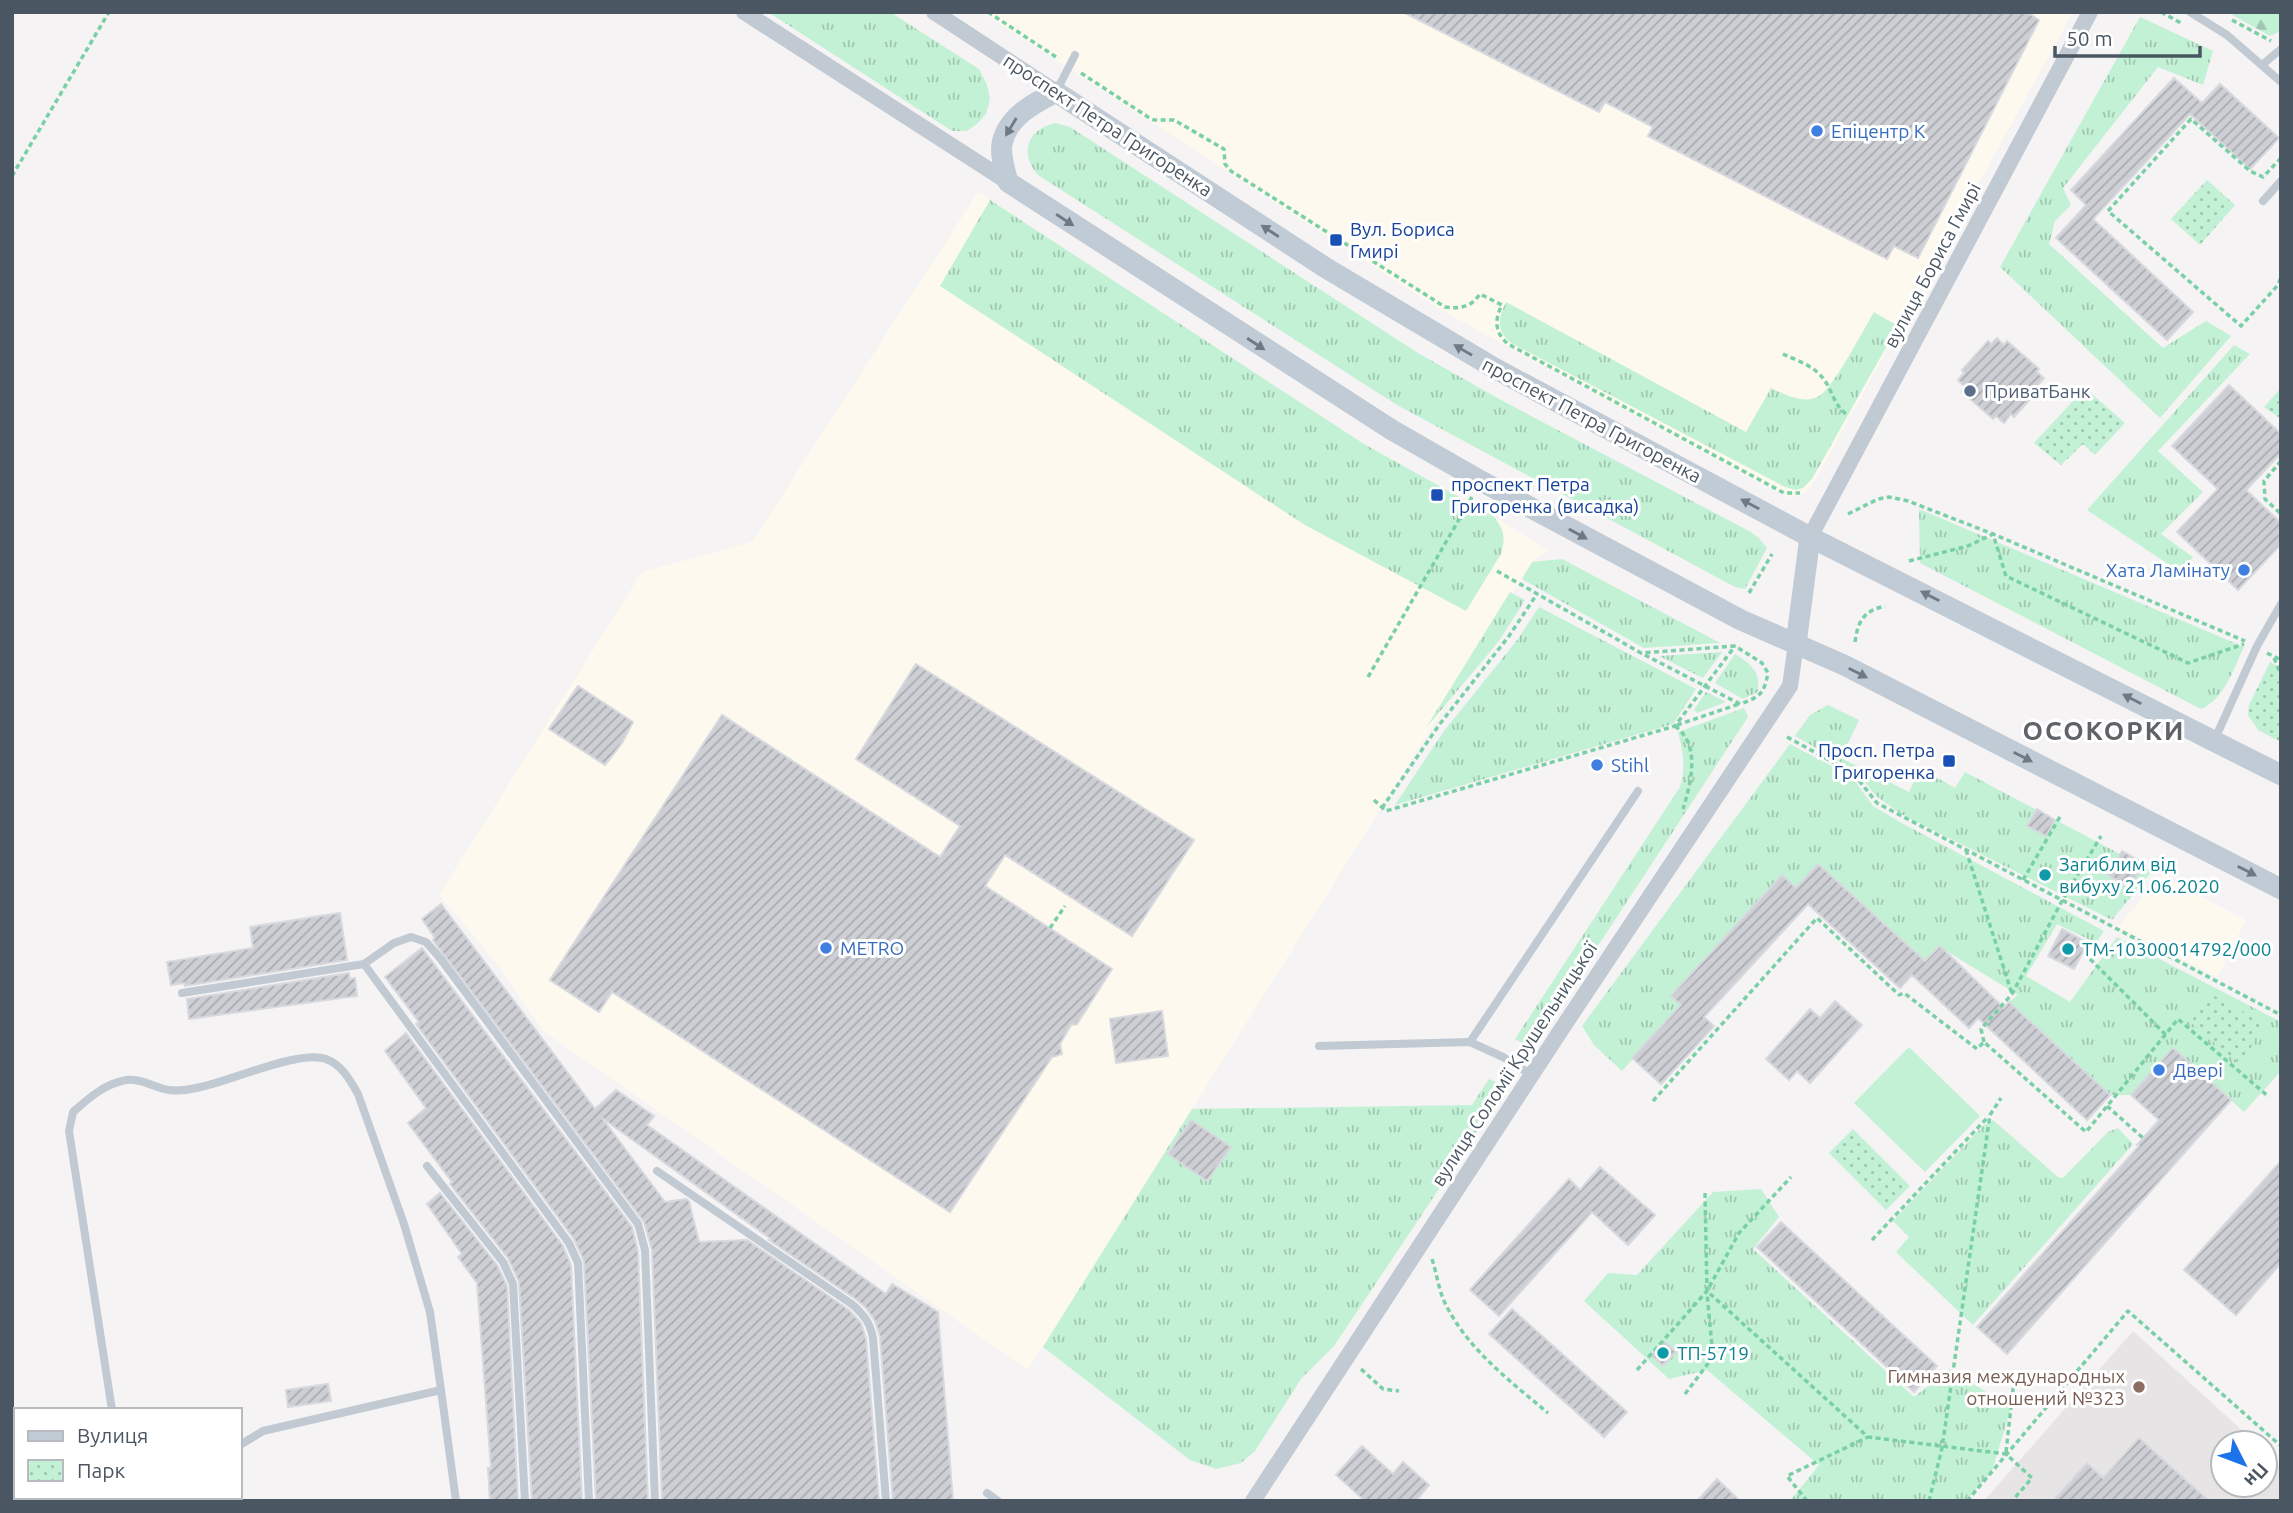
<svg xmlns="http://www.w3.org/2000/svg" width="2293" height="1513" viewBox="0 0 2293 1513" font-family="Ubuntu,sans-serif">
  <defs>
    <pattern id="grass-tufts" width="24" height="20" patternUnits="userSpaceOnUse" patternTransform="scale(1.75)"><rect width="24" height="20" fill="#c3f1d5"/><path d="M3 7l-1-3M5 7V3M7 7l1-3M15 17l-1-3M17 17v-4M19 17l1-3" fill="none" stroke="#a0c6b0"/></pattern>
    <pattern id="forest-firs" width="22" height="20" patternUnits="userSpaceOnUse" patternTransform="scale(1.75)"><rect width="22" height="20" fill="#c3f1d5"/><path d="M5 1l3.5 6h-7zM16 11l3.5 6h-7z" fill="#a0c6b0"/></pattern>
    <pattern id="park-dots" width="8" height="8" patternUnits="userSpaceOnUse" patternTransform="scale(1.75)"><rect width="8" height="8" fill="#c3f1d5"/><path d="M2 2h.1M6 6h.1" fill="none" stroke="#a0c6b0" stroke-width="1.8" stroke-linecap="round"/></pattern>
    <pattern id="building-hatch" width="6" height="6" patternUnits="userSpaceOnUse" patternTransform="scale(1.75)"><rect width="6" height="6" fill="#cdcfd5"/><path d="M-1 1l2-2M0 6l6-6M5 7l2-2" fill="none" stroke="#a8abb0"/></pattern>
  </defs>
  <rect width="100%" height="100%" fill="#f5f3f3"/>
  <g fill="#fdf9ef">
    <path d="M 982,12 L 2073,12 L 1819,473 L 1809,489 L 1799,496 L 1786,497 L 1439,309 Z"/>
    <path d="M 978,192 L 1364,444 L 1493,516 L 1548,550 L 1532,562 L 1456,689 L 1028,1370 L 543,1031 L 499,966 L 439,895 L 642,572 L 752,542 Z"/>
    <path d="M 2160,875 L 2246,920 L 2218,977 L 2118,927 Z"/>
  </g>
  <path fill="#e6e4e5" d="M 2133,1331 L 2256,1443 L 2223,1443 L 2223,1485 L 2265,1485 L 2265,1452 L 2281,1466 L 2281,1501 L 1984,1501 Z"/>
  <g fill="url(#grass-tufts)">
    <path d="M 768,12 L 890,12 L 979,69 L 987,85 L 990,99 L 986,114 L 978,123 L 967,131 L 952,131 Z"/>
    <path d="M 2140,17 L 2213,51 L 2203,85 L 2158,67 L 2063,188 L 2071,205 L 2055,221 L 2049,244 L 2163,348 L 2206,321 L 2231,336 L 2160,418 L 2000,267 Z"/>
    <path d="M 1055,123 L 1070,127 L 1418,353 L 1501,400 L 1749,531 L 1759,538 L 1767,548 L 1745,589 L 1735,587 L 1397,405 L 1038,175 C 1019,153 1027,130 1055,123 Z"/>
    <path d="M 990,200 L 1364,444 L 1493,516 C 1504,529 1506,537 1501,554 L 1466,611 L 1305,525 L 940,286 Z"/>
    <path d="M 1506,302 L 1746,432 L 1771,388 C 1784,394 1804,405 1819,396 C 1834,387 1863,330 1874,312 L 1898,326 L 1812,479 L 1803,488 L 1796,490 L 1785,487 L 1511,343 C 1496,330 1498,319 1506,302 Z"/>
    <path d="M 2234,345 L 2250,354 L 2158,451 L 2203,492 L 2161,534 L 2193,557 L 2180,572 L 2087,510 Z"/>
    <path d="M 1919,509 L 2244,647 C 2233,669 2225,699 2201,709 L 1920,563 Z"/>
    <path d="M 1562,559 L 1720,643 L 1644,648 L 1522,579 L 1532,562 Z"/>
    <path d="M 1510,592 L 1525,600 L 1499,641 L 1426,728 Z"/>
    <path d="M 1539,607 L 1696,689 L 1673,724 L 1395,805 L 1444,731 L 1518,639 Z"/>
    <path d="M 1722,652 L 1703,678 L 1659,656 Z"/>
    <path d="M 1735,654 C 1752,665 1760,670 1758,692 L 1743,699 L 1715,683 Z"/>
    <path d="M 1706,692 L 1726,702 L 1697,713 L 1694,710 Z"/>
    <path d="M 1828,705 L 1859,720 L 1841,758 L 1909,792 L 1920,768 L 1955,788 L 1965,772 L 2152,871 L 2112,920 L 1901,814 L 1876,796 L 1856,771 L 1795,736 L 1810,715 Z"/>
    <path d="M 1744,708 L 1748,717 L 1531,1048 L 1515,1039 L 1680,787 C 1686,768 1683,751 1678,732 Z"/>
    <path d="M 1790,744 L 1852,777 L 1873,806 L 1898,821 L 2104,931 L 2096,943 L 2057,924 L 2026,976 L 2070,1002 L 2117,937 L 2281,1022 L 2281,1071 L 2244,1112 L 2173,1048 L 2131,1095 L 2110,1095 L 2009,1002 L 2018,995 L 1940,947 L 1925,961 L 1818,864 L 1796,888 L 1781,875 L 1671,996 L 1681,1005 L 1622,1071 L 1594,1045 L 1582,1026 Z"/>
    <path d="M 1489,1079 L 1496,1082 L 1477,1115 L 1479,1129 L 1334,1346 L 1301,1379 L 1255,1451 L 1241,1463 L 1216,1469 L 1190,1460 L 1043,1347 L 1192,1109 L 1472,1105 Z"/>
    <path d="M 1993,1120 L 2058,1177 L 2063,1178 L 2108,1132 L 2118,1128 L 2133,1144 L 1973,1325 L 1896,1252 L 1909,1237 L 1893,1221 L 1983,1126 Z"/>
    <path d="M 1761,1189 L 1779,1217 L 1753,1249 L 1914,1397 L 1950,1369 L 2011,1408 L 1992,1471 L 1966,1501 L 1790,1501 L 1819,1465 L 1707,1370 L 1669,1379 L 1584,1301 L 1608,1273 L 1637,1275 L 1713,1192 Z"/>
  </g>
  <path fill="url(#forest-firs)" d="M 2227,12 L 2281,12 L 2281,31 L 2270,36 Z"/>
  <g fill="url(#park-dots)">
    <path d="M 2207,180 L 2235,205 L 2200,245 L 2171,219 Z"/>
    <path d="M 2085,388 L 2125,423 L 2095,455 L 2083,444 L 2061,465 L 2034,443 Z"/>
    <path d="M 2281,388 L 2281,419 L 2264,407 Z"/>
    <path d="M 2270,662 L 2281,668 L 2281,742 L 2258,730 L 2248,715 L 2249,705 Z"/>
    <path d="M 2213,995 L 2263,1023 L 2242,1066 L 2190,1022 Z"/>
    <path d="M 1853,1129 L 1910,1186 L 1886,1210 L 1829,1153 Z"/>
  </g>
  <path fill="#c3f1d5" d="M 1909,1047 L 1980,1116 L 1925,1172 L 1854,1103 Z"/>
  <g fill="url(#building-hatch)" stroke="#d7d9de" stroke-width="2">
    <path d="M 1403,12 L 2027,12 L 2039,20 L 1918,258 L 1894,246 L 1887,259 L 1648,136 L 1653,127 L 1605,102 L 1599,112 Z"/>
    <path d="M 2174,78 L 2202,103 L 2220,84 L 2279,138 L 2250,169 L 2190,114 L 2093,219 L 2193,312 L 2167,340 L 2056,238 L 2086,205 L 2071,190 Z"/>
    <path d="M 1997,338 L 2004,345 L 2007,341 L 2039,369 L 2037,372 L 2044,378 L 2038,385 L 2041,387 L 2014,417 L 2011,414 L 2004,423 L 1996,416 L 1993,419 L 1962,392 L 1966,388 L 1958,380 L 1964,373 L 1962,370 L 1988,341 L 1991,344 Z"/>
    <path d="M 2229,385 L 2281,434 L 2281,453 L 2246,490 L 2281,523 L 2281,544 L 2238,590 L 2177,532 L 2218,489 L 2172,446 Z"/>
    <path d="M 916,664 L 1194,840 L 1132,936 L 1005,855 L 985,886 L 1112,969 L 1077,1024 L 1071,1025 L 1060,1044 L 1062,1054 L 1052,1057 L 950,1212 L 612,992 L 599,1012 L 550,980 L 722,715 L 940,857 L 960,826 L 856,759 Z"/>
    <path d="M 578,686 L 633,722 L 622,743 L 605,765 L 549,729 Z"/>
    <path d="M 2037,809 L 2055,820 L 2046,836 L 2027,826 Z"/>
    <path d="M 2122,851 L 2143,863 L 2130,888 L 2108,875 Z"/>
    <path d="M 1818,864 L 1925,961 L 1940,946 L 2004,1008 L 2009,1002 L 2110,1095 L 2087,1120 L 1978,1018 L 1969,1028 L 1912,975 L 1900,988 L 1808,904 L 1704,1017 L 1714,1026 L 1661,1084 L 1632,1058 L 1681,1005 L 1671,996 L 1782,875 L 1796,888 Z"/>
    <path d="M 441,904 L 595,1109 L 616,1090 L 654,1116 L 647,1125 L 886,1294 L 892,1284 L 938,1312 L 953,1501 L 893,1501 L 880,1337 L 875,1321 L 866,1308 L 857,1300 L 769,1240 L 771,1239 L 602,1118 L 665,1202 L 686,1199 L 689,1201 L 699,1242 L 747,1240 L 849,1310 L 861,1323 L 866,1339 L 879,1501 L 662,1501 L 652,1250 L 644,1222 L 433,940 L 435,938 L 422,919 Z"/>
    <path d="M 340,913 L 347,960 L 185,986 L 184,983 L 171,985 L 167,962 L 253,948 L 250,927 Z"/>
    <path d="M 2062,929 L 2088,943 L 2074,969 L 2048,956 Z"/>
    <path d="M 422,948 L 632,1227 L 638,1251 L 648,1501 L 596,1501 L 584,1261 L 574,1239 L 416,1024 L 419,1022 L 385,977 Z"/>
    <path d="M 349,973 L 350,979 L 355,978 L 357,996 L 189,1019 L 187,999 Z"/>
    <path d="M 1835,1001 L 1862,1025 L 1810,1083 L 1797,1071 L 1789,1080 L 1766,1059 L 1810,1009 L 1820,1018 Z"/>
    <path d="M 1162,1011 L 1168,1056 L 1116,1063 L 1110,1019 Z"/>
    <path d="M 406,1033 L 563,1246 L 571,1265 L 582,1501 L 532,1501 L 519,1282 L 508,1258 L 450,1184 L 452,1182 L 408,1123 L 426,1108 L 385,1051 Z"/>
    <path d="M 2173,1048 L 2231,1100 L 2007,1354 L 1977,1327 L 2139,1146 L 2137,1145 L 2159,1120 L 2131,1095 Z"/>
    <path d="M 1191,1120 L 1231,1147 L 1207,1181 L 1168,1154 Z"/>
    <path d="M 2281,1161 L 2281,1263 L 2236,1315 L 2184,1270 Z"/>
    <path d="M 1600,1167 L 1655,1215 L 1628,1245 L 1592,1212 L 1499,1316 L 1470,1290 L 1569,1179 L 1580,1190 Z"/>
    <path d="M 440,1193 L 497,1265 L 507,1286 L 518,1501 L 490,1501 L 488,1468 L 491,1468 L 477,1283 L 458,1257 L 462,1254 L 427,1204 Z"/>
    <path d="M 1781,1222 L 1937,1366 L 1914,1392 L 1757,1247 Z"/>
    <path d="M 1512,1309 L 1627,1412 L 1604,1437 L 1489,1334 Z"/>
    <path d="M 1664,1341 L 1676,1352 L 1663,1366 L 1651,1355 Z"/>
    <path d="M 328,1384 L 331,1401 L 288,1407 L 286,1390 Z"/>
    <path d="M 2139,1438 L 2209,1501 L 2053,1501 L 2087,1463 L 2103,1478 Z"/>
    <path d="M 1362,1446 L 1393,1474 L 1403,1462 L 1429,1485 L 1416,1501 L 1365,1501 L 1336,1475 Z"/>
    <path d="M 1717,1479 L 1740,1501 L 1697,1501 Z"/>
  </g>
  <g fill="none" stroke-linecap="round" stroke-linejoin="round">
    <g stroke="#7ad0a6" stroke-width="3.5" stroke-dasharray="5 3.5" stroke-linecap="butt">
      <path d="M 988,12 L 1059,59"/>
      <path d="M 2161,12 L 2181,23"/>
      <path d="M 2232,20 L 2271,41"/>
      <path d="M 1081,73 L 1148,117 L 1154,120 L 1174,120 L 1224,149 L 1225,164 L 1231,171 L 1445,307 C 1461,309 1471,307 1480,294 L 1502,305 C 1494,320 1495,333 1508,344 L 1784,493 L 1800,493"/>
      <path d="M 2281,158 L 2263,177 L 2250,171 L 2191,119 L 2108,211 L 2241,326 L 2278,285 L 2281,277"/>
      <path d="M 12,176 L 109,12"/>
      <path d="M 1783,354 C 1794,359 1808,364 1817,372 C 1833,385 1831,405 1849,416"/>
      <path d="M 2281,461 L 2264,481 L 2265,499 L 2281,514"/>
      <path d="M 1848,514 L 1878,499 L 1889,497 L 1908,501 L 1993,534 L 2245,641"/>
      <path d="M 1909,561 L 1968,546 L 1993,534 L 2006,576 L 2188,663 L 2244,644"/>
      <path d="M 1497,571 L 1641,653 L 1740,704 C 1760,697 1764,694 1768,673 L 1762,663 L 1735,646 L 1641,653"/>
      <path d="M 1749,593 L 1772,554"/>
      <path d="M 1855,642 C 1858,620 1864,611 1885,606"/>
      <path d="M 2267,653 L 2281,660"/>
      <path d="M 2274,658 L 2281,675"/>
      <path d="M 1368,677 L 1472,497"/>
      <path d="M 1677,725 L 1739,704"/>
      <path d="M 1675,726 C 1701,745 1691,783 1683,809"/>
      <path d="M 1787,737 L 1853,773 L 1877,803 L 2281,1015"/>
      <path d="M 1374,800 L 1386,811 L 1675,726 L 1735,646"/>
      <path d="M 1382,808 L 1439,725 L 1509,636 L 1537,594"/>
      <path d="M 1966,850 L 2012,994"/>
      <path d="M 2023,880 L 2061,815"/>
      <path d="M 1050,928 L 1065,906"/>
      <path d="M 2090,959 L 2166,1035"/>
      <path d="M 1984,1042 L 1981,1029 L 2012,994 L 2062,901 L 2101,836"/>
      <path d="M 1653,1101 L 1817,918 L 1899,995 L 1904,993 L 1977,1049 L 1984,1042 L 2086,1132 L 2178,1019 L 2269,1097"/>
      <path d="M 2107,1106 L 2143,1138"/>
      <path d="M 1705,1193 L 1707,1291 L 1868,1437 L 2006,1454 L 2032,1478 L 2012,1501"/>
      <path d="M 1872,1240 L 1988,1117"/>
      <path d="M 1432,1259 C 1437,1274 1439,1293 1447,1307 C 1470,1351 1511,1382 1548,1413"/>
      <path d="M 1361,1369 L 1383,1389 L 1399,1391"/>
      <path d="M 1637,1370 L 1707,1291 L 1739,1233 L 1791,1177"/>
      <path d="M 1685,1394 L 1713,1357 L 1707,1293"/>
      <path d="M 2006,1452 L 2014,1380"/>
      <path d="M 1807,1501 L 1787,1476 L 1868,1437"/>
      <path d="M 1929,1501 L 1942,1448 L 1990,1115 L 2001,1098"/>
      <path d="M 1967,1501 L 2128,1311 L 2281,1446"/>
    </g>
    <g stroke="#c1cad2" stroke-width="8">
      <path d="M 2190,12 L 2227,35 L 2281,82"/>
      <path d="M 2262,65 L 2281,49"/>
      <path d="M 1057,90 L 1075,55"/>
      <path d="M 2263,201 L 2281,181"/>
      <path d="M 2214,741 L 2257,646 L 2281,604"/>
      <path d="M 364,964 L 569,1243 L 578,1263 L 589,1501"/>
      <path d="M 182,993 L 364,964 L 394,943 L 411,937 L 426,942 L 440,958 L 638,1224 L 645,1250 L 655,1501"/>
      <path d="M 1470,1042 L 1638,791"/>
      <path d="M 1319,1046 L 1470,1042 L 1503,1057 L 1532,1075"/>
      <path d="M 427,1166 L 503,1262 L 513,1284 L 525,1501"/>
      <path d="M 657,1171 L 853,1305 C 865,1316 870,1323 873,1338 L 886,1501"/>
      <path d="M 112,1410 L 69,1131 L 73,1112 C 87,1100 103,1085 122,1081 C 140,1076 153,1088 169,1090 C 177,1091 188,1090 196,1088 C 227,1083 299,1049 326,1059 C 342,1065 350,1080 358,1094 L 404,1224 L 430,1312 L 441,1390"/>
      <path d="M 240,1445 L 263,1431 L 441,1390 L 456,1501"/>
      <path d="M 12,1480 L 16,1476"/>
      <path d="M 987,1493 L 998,1501"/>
      <path d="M 128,1497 L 129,1501"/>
    </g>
    <g stroke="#c1cad2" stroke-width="16">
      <path d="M 744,12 L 1008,182"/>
      <path d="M 934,12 L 1056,92"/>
      <path d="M 1810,537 L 2090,12"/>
      <path d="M 1253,1501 L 1561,1030 L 1790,686 L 1796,644"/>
    </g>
    <g stroke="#c1cbd6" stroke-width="21">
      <path d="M 1796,644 L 1810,537"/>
      <path d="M 2281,775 L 1810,537 L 1496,369 L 1326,268 L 1056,92 C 1034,103 1007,117 1002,144 C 1000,156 1005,171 1008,182 L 1392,430 L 1481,481 L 1741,620 L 1844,665 L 2281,889"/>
    </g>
  </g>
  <defs><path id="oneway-solid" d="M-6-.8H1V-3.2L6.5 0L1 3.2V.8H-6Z" transform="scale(1.75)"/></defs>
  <g fill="#6e7984">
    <use href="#oneway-solid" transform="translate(1011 127) rotate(121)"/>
    <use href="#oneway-solid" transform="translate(1065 220) rotate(33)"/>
    <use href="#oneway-solid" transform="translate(1270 231) rotate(-147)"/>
    <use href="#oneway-solid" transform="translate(1256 344) rotate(33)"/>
    <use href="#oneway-solid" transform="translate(1463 350) rotate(-150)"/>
    <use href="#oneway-solid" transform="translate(1750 504) rotate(-152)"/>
    <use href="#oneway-solid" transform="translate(1578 534) rotate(29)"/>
    <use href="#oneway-solid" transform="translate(1930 596) rotate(-153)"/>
    <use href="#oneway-solid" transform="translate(1858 673) rotate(27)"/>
    <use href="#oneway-solid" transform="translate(2132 699) rotate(-153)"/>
    <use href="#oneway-solid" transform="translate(2023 757) rotate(27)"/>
    <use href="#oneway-solid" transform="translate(2247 871) rotate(27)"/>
  </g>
  <g fill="#3f7fe0" stroke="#fff" stroke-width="2.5">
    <circle cx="1817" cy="131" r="7"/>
    <circle cx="2244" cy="570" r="7"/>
    <circle cx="1597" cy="765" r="7"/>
    <circle cx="826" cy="948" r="7"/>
    <circle cx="2159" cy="1070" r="7"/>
  </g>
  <g fill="#1a4fb4" stroke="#fff" stroke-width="2.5">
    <rect x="1329" y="233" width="14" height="14" rx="3.5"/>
    <rect x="1430" y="488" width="14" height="14" rx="3.5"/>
    <rect x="1942" y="754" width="14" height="14" rx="3.5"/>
  </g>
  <circle fill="#5c6f8a" stroke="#fff" stroke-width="2.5" cx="1970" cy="391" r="7"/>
  <g fill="#0f9aa8" stroke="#fff" stroke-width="2.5">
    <circle cx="2045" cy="875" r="7"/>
    <circle cx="2068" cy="949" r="7"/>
    <circle cx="1663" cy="1353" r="7"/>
  </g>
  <circle fill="#8d6e63" stroke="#fff" stroke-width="2.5" cx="2139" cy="1387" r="7"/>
  <g text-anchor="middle" stroke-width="6" stroke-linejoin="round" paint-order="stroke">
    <g font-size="19" fill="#4a5661" stroke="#fff">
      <text transform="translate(1108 125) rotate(33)" y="7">проспект Петра Григоренка</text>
      <text transform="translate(1932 265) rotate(-62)" y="7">вулиця Бориса Гмирі</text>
      <text transform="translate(1592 420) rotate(28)" y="7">проспект Петра Григоренка</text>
      <text transform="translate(1514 1064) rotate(-57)" y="7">вулиця Соломії Крушельницької</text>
    </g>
    <g font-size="19" fill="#366cbe" stroke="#fff" text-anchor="start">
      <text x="1831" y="138">Епіцентр К</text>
      <text x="2230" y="577" text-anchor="end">Хата Ламінату</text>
      <text x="1611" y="772">Stihl</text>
      <text x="840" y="955">METRO</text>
      <text x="2173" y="1077">Двері</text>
    </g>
    <g font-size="19" fill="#164399" stroke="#fff" text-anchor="start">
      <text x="1350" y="236">Вул. Бориса<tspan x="1350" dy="22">Гмирі</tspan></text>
      <text x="1451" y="491">проспект Петра<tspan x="1451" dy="22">Григоренка (висадка)</tspan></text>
      <text x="1935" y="757" text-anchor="end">Просп. Петра<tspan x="1935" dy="22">Григоренка</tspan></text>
    </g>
    <g font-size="19" fill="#4e5e75" stroke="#fff" text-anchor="start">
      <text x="1984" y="398">ПриватБанк</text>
    </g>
    <g font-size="19" fill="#0d838f" stroke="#fff" text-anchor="start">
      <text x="2059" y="871">Загиблим від<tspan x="2059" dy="22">вибуху 21.06.2020</tspan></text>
      <text x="2082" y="956">ТМ-10300014792/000</text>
      <text x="1677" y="1360">ТП-5719</text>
    </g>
    <g font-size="19" fill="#785e54" stroke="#fff" text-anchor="end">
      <text x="2125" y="1383">Гимназия международных<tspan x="2125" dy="22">отношений №323</tspan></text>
    </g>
    <g font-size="26" font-weight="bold" letter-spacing="2" fill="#5f6368" stroke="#fff">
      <text x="2104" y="740">ОСОКОРКИ</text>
    </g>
  </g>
  <rect width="2293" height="1513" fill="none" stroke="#4a5661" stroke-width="28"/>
  <rect x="14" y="1408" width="228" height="91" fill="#ffffff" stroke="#b7bbc0" stroke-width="2"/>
  <rect x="28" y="1431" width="35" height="10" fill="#c1cbd6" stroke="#b7bbc0" stroke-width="2"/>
  <text x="77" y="1443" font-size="21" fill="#4a5661">Вулиця</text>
  <rect x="28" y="1460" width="35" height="21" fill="url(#park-dots)" stroke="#b7bbc0" stroke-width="2"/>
  <text x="77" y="1478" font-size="21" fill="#4a5661">Парк</text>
  <g transform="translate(2244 1464) rotate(132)"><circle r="33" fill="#ffffff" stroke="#b7bbc0" stroke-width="2"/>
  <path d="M0-5L12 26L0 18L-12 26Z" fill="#1a73e8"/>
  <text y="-10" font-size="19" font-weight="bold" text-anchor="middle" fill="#4a5661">Пн</text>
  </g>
  <path d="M2055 46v10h145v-10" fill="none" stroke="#4a5661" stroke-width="3.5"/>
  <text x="2066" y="46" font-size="21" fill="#4a5661" stroke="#ffffff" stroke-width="5" paint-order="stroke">50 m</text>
</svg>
